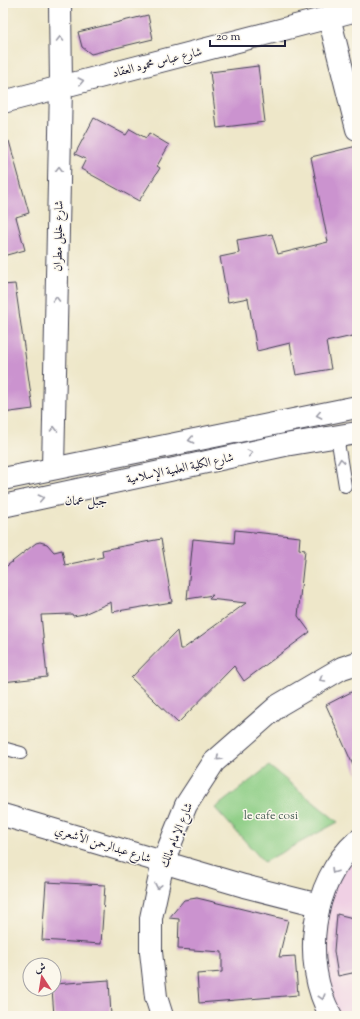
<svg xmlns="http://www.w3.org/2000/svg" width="360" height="1019" viewBox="0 0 360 1019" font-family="'Sorts Mill Goudy',Amiri,serif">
  <rect width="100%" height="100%" fill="#fbf7ec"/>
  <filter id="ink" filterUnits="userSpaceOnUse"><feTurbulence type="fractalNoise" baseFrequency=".025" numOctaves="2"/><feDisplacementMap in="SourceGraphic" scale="8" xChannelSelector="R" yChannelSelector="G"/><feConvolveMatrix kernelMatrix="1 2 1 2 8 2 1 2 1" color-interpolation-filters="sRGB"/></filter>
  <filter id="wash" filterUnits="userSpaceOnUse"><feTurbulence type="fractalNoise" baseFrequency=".012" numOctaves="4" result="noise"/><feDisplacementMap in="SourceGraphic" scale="16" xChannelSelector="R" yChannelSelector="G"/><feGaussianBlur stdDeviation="0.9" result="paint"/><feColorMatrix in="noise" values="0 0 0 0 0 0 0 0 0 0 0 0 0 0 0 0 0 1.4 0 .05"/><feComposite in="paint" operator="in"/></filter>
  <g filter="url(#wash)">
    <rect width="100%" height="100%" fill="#eee7c9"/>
    <path fill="#f0d0e4" d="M 357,851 L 357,1016 L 336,1016 L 319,935 L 330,891 Z"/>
    <path fill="#8ccd84" stroke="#577860" d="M 269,766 L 338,822 L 264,862 L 215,808 Z"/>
    <g id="blocks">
      <g fill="#cb93cf">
        <path d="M 148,15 L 153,39 L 91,54 L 82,47 L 78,32 Z"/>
        <path d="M 258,66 L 265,122 L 217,128 L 210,72 Z"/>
        <path d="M 94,118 L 126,135 L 130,129 L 146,138 L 149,133 L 169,145 L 157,166 L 160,168 L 139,201 L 81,169 L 86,159 L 75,154 Z"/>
        <path d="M 9,141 L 29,213 L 16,217 L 25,250 L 3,256 L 3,142 Z"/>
        <path d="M 357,146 L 357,335 L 326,342 L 331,369 L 296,375 L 290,343 L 257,351 L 248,298 L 228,302 L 220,257 L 239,253 L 237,240 L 272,234 L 278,254 L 328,242 L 311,157 Z"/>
        <path d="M 15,284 L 33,409 L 3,413 L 3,285 Z"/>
        <path d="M 235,530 L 300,537 L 299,549 L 305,550 L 298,616 L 310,632 L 244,681 L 234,666 L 178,723 L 131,678 L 177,631 L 180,649 L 183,649 L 246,603 L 209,599 L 213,595 L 187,599 L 193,539 L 234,543 Z"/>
        <path d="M 161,539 L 172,602 L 112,612 L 111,602 L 84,614 L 73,616 L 72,614 L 41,615 L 47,677 L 3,682 L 3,569 L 36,543 L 40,542 L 47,544 L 54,552 L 62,550 L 65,565 L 103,557 L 102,550 Z"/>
        <path d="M 357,689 L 357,774 L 326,705 Z"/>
        <path d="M 46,882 L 105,885 L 101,944 L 42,940 Z"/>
        <path d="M 197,898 L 288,920 L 279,957 L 295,956 L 298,995 L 199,1003 L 197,974 L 222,972 L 222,952 L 178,949 L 179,919 L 169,918 L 184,900 Z"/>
        <path d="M 337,914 L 357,919 L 357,972 L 338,976 L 334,951 Z"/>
        <path d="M 109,980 L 111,1016 L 54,1016 L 52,989 L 54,989 L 54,984 Z"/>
      </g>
    </g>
  </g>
  <g filter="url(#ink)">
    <use href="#blocks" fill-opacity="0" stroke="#414050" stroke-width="1"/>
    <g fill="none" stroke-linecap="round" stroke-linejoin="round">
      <defs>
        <g id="lane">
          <path d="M 337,436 L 345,486"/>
          <path d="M 3,748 L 21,753"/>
        </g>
        <g id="street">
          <path d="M 329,17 L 357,129"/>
          <path d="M 3,102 L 357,10"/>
          <path d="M 53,468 L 61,86 L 60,3"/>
          <path d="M 3,815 L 244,886 L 319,905"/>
          <path d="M 162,1016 L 156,997 L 151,952 L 151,918 L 163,862 L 186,805 L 214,762 L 279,705 L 342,668 L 357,663"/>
          <path d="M 331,1016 C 301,963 311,882 357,841"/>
        </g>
        <g id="primary">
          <path d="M 3,479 L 357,407"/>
          <path d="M 3,506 L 285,445 L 357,433"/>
        </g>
      </defs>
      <use href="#lane" stroke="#414050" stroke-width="14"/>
      <use href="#street" stroke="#414050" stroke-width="24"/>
      <use href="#primary" stroke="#414050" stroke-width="24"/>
      <use href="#lane" stroke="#fff" stroke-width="12"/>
      <use href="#street" stroke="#fff" stroke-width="22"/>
      <use href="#primary" stroke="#fff" stroke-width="22"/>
    </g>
    <defs><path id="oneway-chevron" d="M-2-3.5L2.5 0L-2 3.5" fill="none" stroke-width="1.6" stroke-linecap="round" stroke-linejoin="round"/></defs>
    <g stroke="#9c9ca7">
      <use href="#oneway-chevron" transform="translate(60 39) rotate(-90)"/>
      <use href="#oneway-chevron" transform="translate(81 81) rotate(-14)"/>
      <use href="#oneway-chevron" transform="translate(59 169) rotate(-89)"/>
      <use href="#oneway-chevron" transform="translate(56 299) rotate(-89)"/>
      <use href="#oneway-chevron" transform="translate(319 415) rotate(169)"/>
      <use href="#oneway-chevron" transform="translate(54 429) rotate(-89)"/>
      <use href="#oneway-chevron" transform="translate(191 440) rotate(169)"/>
      <use href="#oneway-chevron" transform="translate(250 453) rotate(-12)"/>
      <use href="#oneway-chevron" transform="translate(341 461) rotate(-98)"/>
      <use href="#oneway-chevron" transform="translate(41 498) rotate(-12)"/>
      <use href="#oneway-chevron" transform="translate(322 679) rotate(150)"/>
      <use href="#oneway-chevron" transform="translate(219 758) rotate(138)"/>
      <use href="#oneway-chevron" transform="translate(334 871) rotate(122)"/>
      <use href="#oneway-chevron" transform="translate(158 886) rotate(102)"/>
      <use href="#oneway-chevron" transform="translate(322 997) rotate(74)"/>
    </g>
  </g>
  <g text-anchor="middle" stroke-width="3" stroke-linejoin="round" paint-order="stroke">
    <g font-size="12" fill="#22223b" stroke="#fbf7ec">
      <text transform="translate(157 62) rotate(-14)" y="4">شارع عباس محمود العقاد</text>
      <text transform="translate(58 236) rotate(-89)" y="4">شارع خليل مطران</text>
      <text transform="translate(180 468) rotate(-12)" y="4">شارع الكلية العلمية الإسلامية</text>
      <text transform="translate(176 835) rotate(-68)" y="4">شارع الإمام مالك</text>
      <text transform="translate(103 844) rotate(17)" y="4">شارع عبدالرحمن الأشعري</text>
    </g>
    <g font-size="12" fill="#475e55" stroke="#fbf7ec">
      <text x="271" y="819">le cafe cosi</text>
    </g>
    <g font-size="13" fill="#22223b" stroke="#fbf7ec">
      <text x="86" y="505">جبل عمان</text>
    </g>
  </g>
  <rect width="360" height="1019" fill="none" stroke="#fbf7ec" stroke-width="16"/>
  <g transform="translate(42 977) rotate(348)"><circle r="19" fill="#fbf7ec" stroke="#a4a2a5"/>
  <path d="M0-3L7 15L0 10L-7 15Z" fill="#d1495b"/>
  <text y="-6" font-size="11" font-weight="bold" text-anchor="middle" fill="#22223b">ش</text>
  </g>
  <path d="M210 40v6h75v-6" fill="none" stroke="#22223b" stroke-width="2"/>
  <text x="216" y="40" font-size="12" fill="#22223b" stroke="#fbf7ec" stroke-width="3" paint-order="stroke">20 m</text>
</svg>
